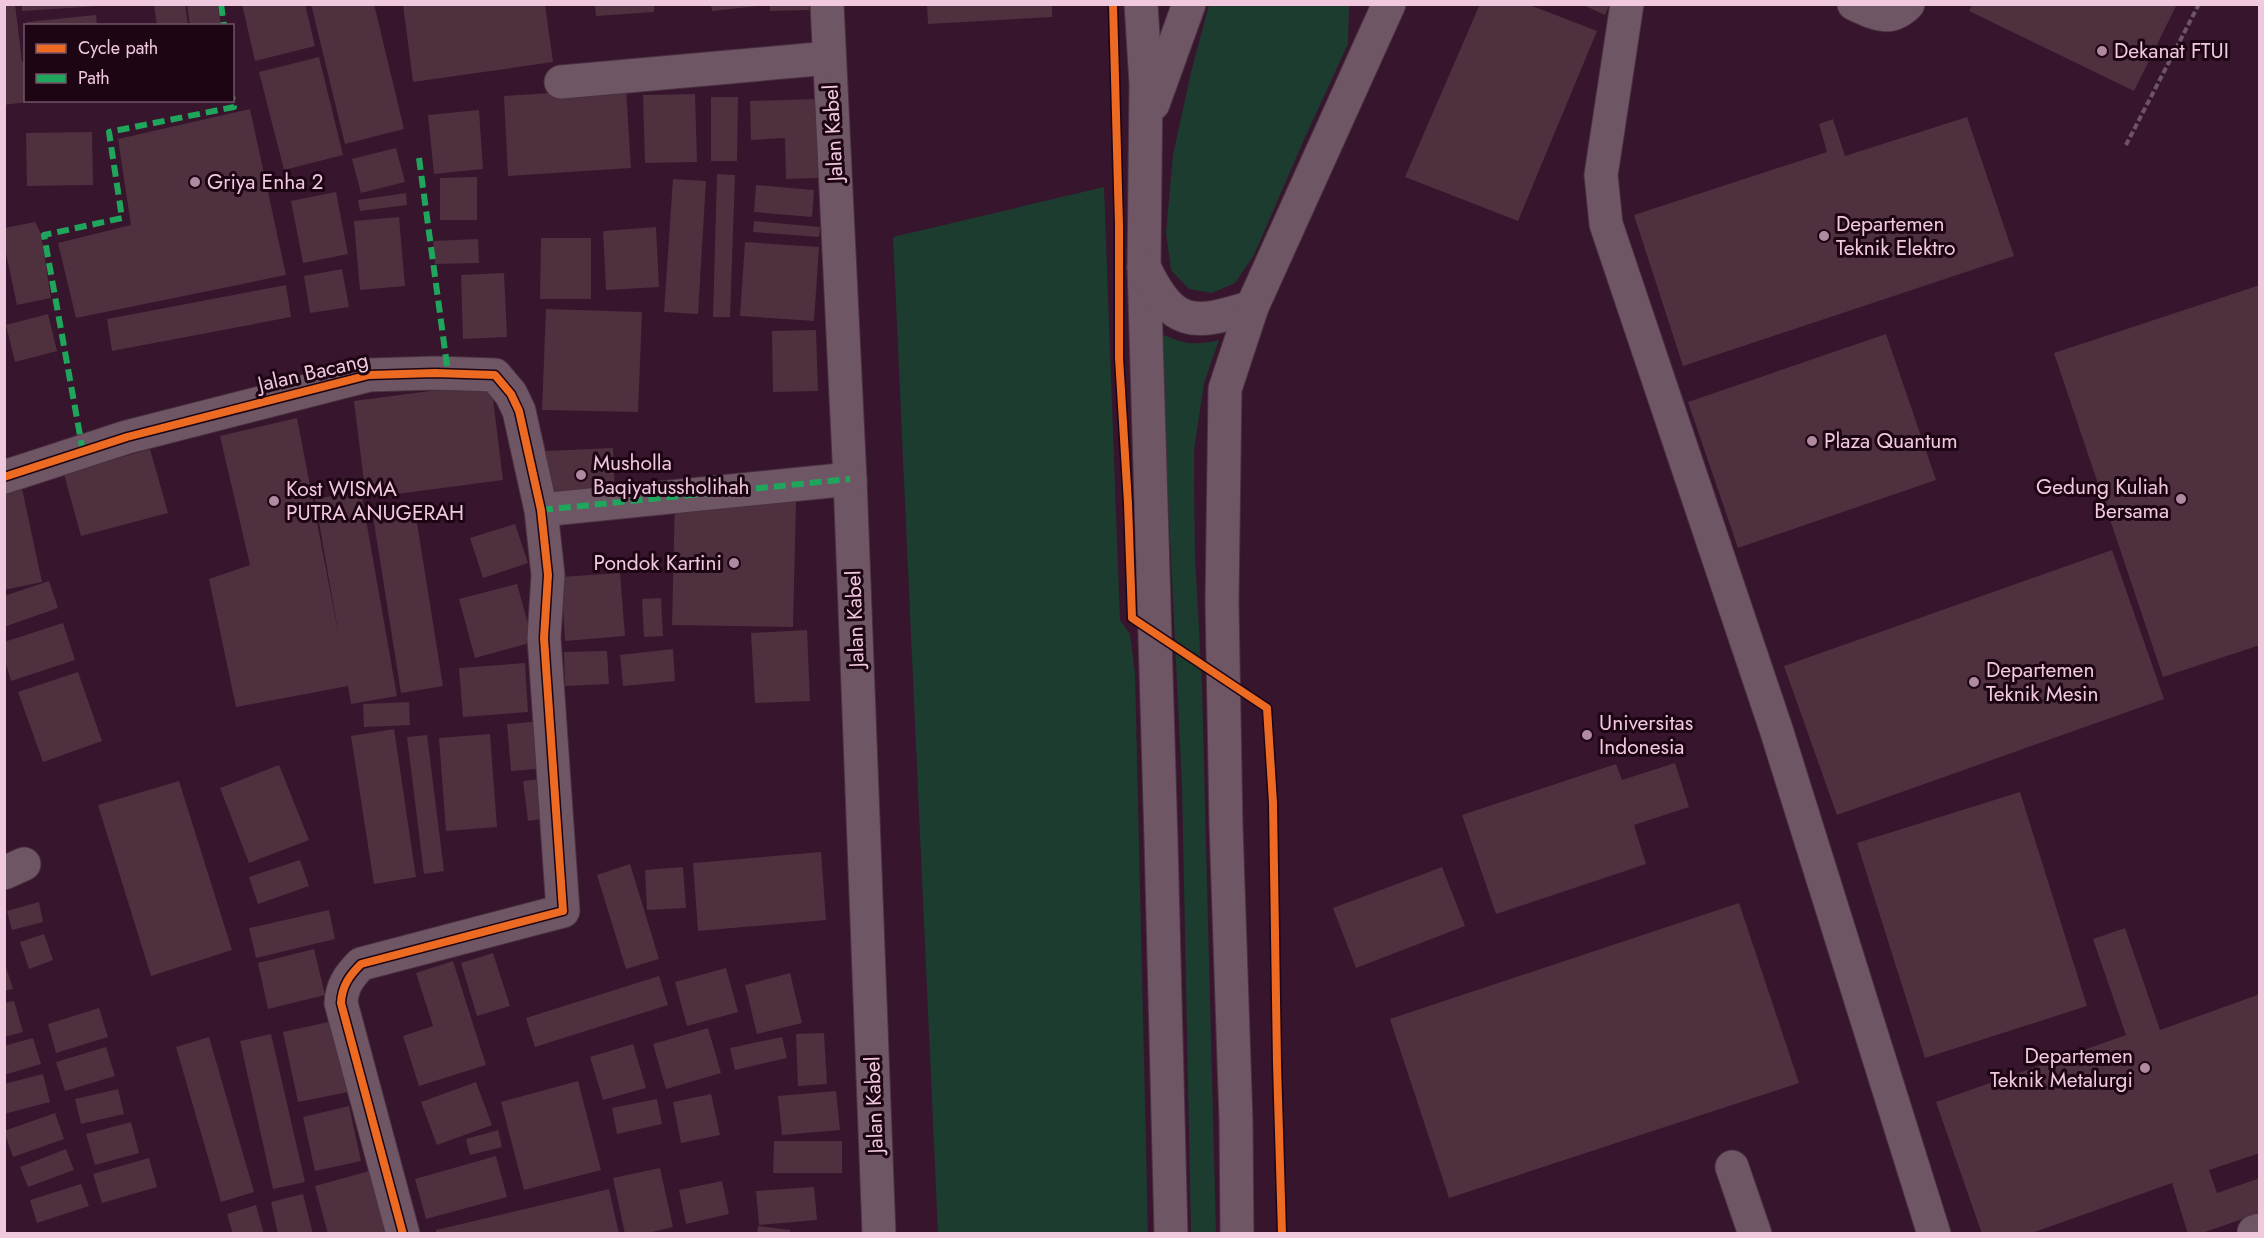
<svg xmlns="http://www.w3.org/2000/svg" width="2264" height="1238" viewBox="0 0 2264 1238" font-family="Jost,sans-serif">
  <rect width="100%" height="100%" fill="#37152c"/>
  <g fill="#1c3c30">
    <path d="M 1209,5 L 1349,5 L 1348,44 L 1302,144 L 1254,255 L 1235,283 L 1212,293 L 1189,289 L 1171,270 L 1166,233 L 1173,155 L 1191,72 Z"/>
    <path d="M 1104,187 L 1120,620 L 1130,634 L 1135,673 L 1148,1233 L 938,1233 L 893,237 Z"/>
    <path d="M 1160,333 C 1183,344 1194,346 1219,340 L 1204,383 L 1194,450 L 1194,483 L 1195,555 L 1202,686 L 1216,1233 L 1191,1233 L 1182,786 Z"/>
  </g>
  <g fill="#4e303e">
    <path d="M 4,4 L 15,4 L 22,62 L 26,61 L 26,102 L 4,105 Z"/>
    <path d="M 22,4 L 99,4 L 99,6 L 22,11 Z"/>
    <path d="M 154,4 L 185,4 L 188,26 L 157,26 Z"/>
    <path d="M 187,4 L 217,4 L 221,24 L 190,26 Z"/>
    <path d="M 242,4 L 305,4 L 315,46 L 255,61 Z"/>
    <path d="M 311,4 L 374,4 L 404,129 L 345,144 Z"/>
    <path d="M 403,4 L 545,4 L 553,62 L 413,82 Z"/>
    <path d="M 595,4 L 654,4 L 654,12 L 596,16 Z"/>
    <path d="M 770,4 L 809,4 L 809,10 L 770,11 Z"/>
    <path d="M 927,4 L 1052,4 L 1052,17 L 928,24 Z"/>
    <path d="M 1480,4 L 1527,4 L 1597,31 L 1518,221 L 1405,177 Z"/>
    <path d="M 1581,4 L 1610,4 L 1605,15 Z"/>
    <path d="M 1973,4 L 2177,4 L 2134,91 L 1969,11 Z"/>
    <path d="M 711,5 L 758,5 L 758,6 L 712,11 Z"/>
    <path d="M 96,15 L 97,26 L 27,26 L 27,22 Z"/>
    <path d="M 319,57 L 343,155 L 284,170 L 259,72 Z"/>
    <path d="M 626,88 L 631,168 L 508,176 L 504,96 Z"/>
    <path d="M 695,94 L 697,162 L 645,163 L 643,95 Z"/>
    <path d="M 711,97 L 738,97 L 737,161 L 711,161 Z"/>
    <path d="M 815,99 L 819,178 L 786,179 L 785,138 L 751,140 L 750,101 Z"/>
    <path d="M 250,109 L 286,275 L 76,318 L 58,243 L 131,225 L 118,139 Z"/>
    <path d="M 479,110 L 483,169 L 434,174 L 428,115 Z"/>
    <path d="M 1967,117 L 2014,256 L 1683,366 L 1634,215 L 1827,152 L 1819,124 L 1833,119 L 1845,156 Z"/>
    <path d="M 92,132 L 93,185 L 27,186 L 26,133 Z"/>
    <path d="M 396,148 L 405,182 L 361,193 L 352,159 Z"/>
    <path d="M 717,174 L 735,175 L 730,317 L 713,317 Z"/>
    <path d="M 477,177 L 477,220 L 440,220 L 440,178 Z"/>
    <path d="M 673,179 L 706,181 L 698,314 L 664,312 Z"/>
    <path d="M 756,185 L 814,190 L 812,217 L 754,212 Z"/>
    <path d="M 336,192 L 348,254 L 303,263 L 291,201 Z"/>
    <path d="M 406,193 L 407,205 L 360,211 L 358,200 Z"/>
    <path d="M 399,217 L 405,286 L 360,290 L 354,221 Z"/>
    <path d="M 754,221 L 820,227 L 819,237 L 753,232 Z"/>
    <path d="M 35,222 L 41,234 L 51,298 L 17,305 L 4,244 L 4,228 Z"/>
    <path d="M 656,227 L 659,287 L 606,290 L 603,231 Z"/>
    <path d="M 541,238 L 591,238 L 591,299 L 540,299 Z"/>
    <path d="M 478,239 L 479,263 L 435,264 L 433,241 Z"/>
    <path d="M 745,242 L 819,247 L 814,321 L 740,316 Z"/>
    <path d="M 342,269 L 349,307 L 310,313 L 304,276 Z"/>
    <path d="M 504,273 L 507,337 L 463,339 L 461,275 Z"/>
    <path d="M 286,285 L 291,317 L 112,351 L 107,319 Z"/>
    <path d="M 2260,285 L 2260,645 L 2163,677 L 2054,353 Z"/>
    <path d="M 546,309 L 642,312 L 638,412 L 542,410 Z"/>
    <path d="M 48,314 L 57,351 L 15,362 L 6,325 Z"/>
    <path d="M 816,330 L 818,391 L 773,392 L 772,331 Z"/>
    <path d="M 1886,334 L 1936,480 L 1738,548 L 1688,402 Z"/>
    <path d="M 491,383 L 503,480 L 366,498 L 354,401 Z"/>
    <path d="M 297,418 L 339,637 L 315,499 L 361,491 L 397,696 L 351,704 L 348,686 L 236,707 L 209,579 L 250,565 L 220,436 Z"/>
    <path d="M 613,448 L 615,499 L 548,502 L 546,451 Z"/>
    <path d="M 150,449 L 168,513 L 81,536 L 64,474 Z"/>
    <path d="M 20,479 L 42,582 L 4,590 L 4,482 Z"/>
    <path d="M 675,500 L 796,502 L 793,627 L 672,625 Z"/>
    <path d="M 415,510 L 443,686 L 401,693 L 373,516 Z"/>
    <path d="M 515,524 L 528,563 L 483,578 L 470,538 Z"/>
    <path d="M 2112,550 L 2164,699 L 1837,815 L 1784,666 Z"/>
    <path d="M 620,573 L 625,636 L 565,641 L 561,577 Z"/>
    <path d="M 49,581 L 58,608 L 4,627 L 4,596 Z"/>
    <path d="M 517,584 L 533,642 L 475,658 L 459,599 Z"/>
    <path d="M 661,598 L 663,636 L 644,637 L 642,599 Z"/>
    <path d="M 63,623 L 75,660 L 11,681 L 4,658 L 4,642 Z"/>
    <path d="M 807,630 L 810,701 L 755,703 L 751,633 Z"/>
    <path d="M 673,649 L 675,681 L 623,686 L 620,655 Z"/>
    <path d="M 607,651 L 609,684 L 565,686 L 564,652 Z"/>
    <path d="M 525,663 L 528,712 L 463,717 L 459,668 Z"/>
    <path d="M 78,672 L 102,741 L 43,762 L 18,692 Z"/>
    <path d="M 409,702 L 410,725 L 364,727 L 363,704 Z"/>
    <path d="M 545,721 L 549,768 L 511,771 L 507,724 Z"/>
    <path d="M 394,729 L 416,877 L 374,884 L 351,736 Z"/>
    <path d="M 490,734 L 497,827 L 446,831 L 439,738 Z"/>
    <path d="M 427,735 L 444,871 L 424,874 L 407,737 Z"/>
    <path d="M 1675,763 L 1689,807 L 1634,825 L 1646,864 L 1496,914 L 1462,815 L 1616,764 L 1622,780 Z"/>
    <path d="M 279,765 L 309,840 L 249,863 L 220,788 Z"/>
    <path d="M 549,778 L 555,817 L 528,821 L 523,781 Z"/>
    <path d="M 179,781 L 232,950 L 151,976 L 98,805 Z"/>
    <path d="M 2020,792 L 2087,1006 L 1925,1058 L 1857,843 Z"/>
    <path d="M 821,852 L 826,920 L 698,931 L 693,863 Z"/>
    <path d="M 300,860 L 309,886 L 258,904 L 249,877 Z"/>
    <path d="M 630,864 L 659,959 L 626,969 L 597,875 Z"/>
    <path d="M 683,867 L 686,908 L 647,910 L 645,870 Z"/>
    <path d="M 1442,867 L 1465,926 L 1356,968 L 1333,908 Z"/>
    <path d="M 39,902 L 43,922 L 12,930 L 7,911 Z"/>
    <path d="M 1739,903 L 1799,1083 L 1449,1198 L 1390,1019 Z"/>
    <path d="M 329,910 L 335,939 L 256,958 L 249,928 Z"/>
    <path d="M 2125,928 L 2160,1030 L 2260,994 L 2260,1153 L 2209,1170 L 2217,1193 L 2260,1178 L 2260,1213 L 2199,1234 L 2188,1234 L 2172,1183 L 2029,1234 L 1982,1234 L 1936,1102 L 2126,1035 L 2093,939 Z"/>
    <path d="M 44,934 L 53,960 L 29,969 L 20,942 Z"/>
    <path d="M 314,949 L 325,995 L 268,1009 L 258,963 Z"/>
    <path d="M 493,953 L 510,1006 L 477,1016 L 461,963 Z"/>
    <path d="M 4,961 L 13,989 L 4,991 Z"/>
    <path d="M 453,961 L 486,1065 L 419,1086 L 403,1036 L 433,1026 L 416,973 Z"/>
    <path d="M 726,968 L 738,1012 L 687,1026 L 675,982 Z"/>
    <path d="M 790,973 L 802,1023 L 757,1034 L 745,985 Z"/>
    <path d="M 659,976 L 668,1005 L 535,1047 L 526,1018 Z"/>
    <path d="M 14,1001 L 23,1032 L 4,1037 L 4,1003 Z"/>
    <path d="M 99,1008 L 108,1037 L 56,1053 L 48,1024 Z"/>
    <path d="M 333,1021 L 348,1092 L 298,1102 L 283,1032 Z"/>
    <path d="M 708,1028 L 721,1073 L 666,1089 L 653,1044 Z"/>
    <path d="M 824,1033 L 827,1084 L 798,1086 L 796,1034 Z"/>
    <path d="M 271,1034 L 305,1182 L 273,1189 L 240,1041 Z"/>
    <path d="M 209,1037 L 254,1192 L 221,1202 L 176,1047 Z"/>
    <path d="M 782,1037 L 787,1058 L 735,1070 L 730,1048 Z"/>
    <path d="M 33,1038 L 41,1064 L 4,1075 L 4,1046 Z"/>
    <path d="M 633,1044 L 646,1088 L 603,1100 L 590,1057 Z"/>
    <path d="M 106,1047 L 115,1076 L 65,1091 L 56,1062 Z"/>
    <path d="M 43,1074 L 50,1102 L 4,1114 L 4,1084 Z"/>
    <path d="M 578,1081 L 601,1170 L 524,1190 L 501,1102 Z"/>
    <path d="M 476,1082 L 492,1125 L 437,1145 L 421,1102 Z"/>
    <path d="M 118,1089 L 124,1114 L 81,1124 L 75,1099 Z"/>
    <path d="M 836,1091 L 840,1130 L 782,1135 L 778,1096 Z"/>
    <path d="M 711,1094 L 720,1135 L 681,1143 L 673,1102 Z"/>
    <path d="M 657,1099 L 662,1124 L 617,1134 L 612,1108 Z"/>
    <path d="M 349,1106 L 361,1161 L 315,1171 L 303,1117 Z"/>
    <path d="M 55,1113 L 64,1139 L 13,1157 L 4,1131 Z"/>
    <path d="M 131,1122 L 139,1153 L 95,1165 L 86,1134 Z"/>
    <path d="M 498,1130 L 502,1147 L 470,1155 L 466,1139 Z"/>
    <path d="M 774,1141 L 842,1141 L 842,1173 L 773,1173 Z"/>
    <path d="M 66,1149 L 74,1170 L 28,1187 L 20,1167 Z"/>
    <path d="M 496,1156 L 507,1197 L 426,1219 L 415,1179 Z"/>
    <path d="M 149,1158 L 157,1187 L 102,1203 L 93,1174 Z"/>
    <path d="M 384,1167 L 402,1234 L 328,1234 L 315,1186 Z"/>
    <path d="M 660,1168 L 673,1227 L 644,1234 L 625,1234 L 613,1178 Z"/>
    <path d="M 722,1181 L 729,1214 L 686,1224 L 679,1190 Z"/>
    <path d="M 81,1184 L 89,1206 L 37,1223 L 30,1200 Z"/>
    <path d="M 814,1187 L 817,1220 L 759,1225 L 756,1191 Z"/>
    <path d="M 609,1189 L 619,1234 L 436,1234 L 436,1230 Z"/>
    <path d="M 303,1194 L 313,1234 L 278,1234 L 271,1202 Z"/>
    <path d="M 256,1205 L 264,1234 L 233,1234 L 227,1214 Z"/>
    <path d="M 758,1226 L 790,1230 L 790,1234 L 757,1234 Z"/>
  </g>
  <g fill="none" stroke-linecap="round" stroke-linejoin="round">
    <defs>
      <g id="minor">
        <path d="M 827,4 L 850,479 L 879,1234"/>
        <path d="M 1141,4 L 1146,84 L 1144,267 L 1161,840 L 1171,1234"/>
        <path d="M 1627,4 L 1601,175 L 1606,224 L 1776,729 L 1934,1234"/>
        <path d="M 1854,4 C 1875,13 1889,23 1908,4"/>
        <path d="M 561,82 L 829,58"/>
        <path d="M 1153,104 L 1189,4"/>
        <path d="M 1144,267 C 1173,327 1192,326 1252,307"/>
        <path d="M 4,477 L 127,437 L 369,375 L 435,373 L 495,375 L 511,394 L 519,411 L 541,510 L 548,575 L 544,638 L 563,911 L 361,964 C 349,976 342,986 341,1003 L 403,1234"/>
        <path d="M 541,510 L 850,479"/>
        <path d="M 4,873 L 24,864"/>
        <path d="M 1732,1167 L 1755,1234"/>
        <path d="M 2254,1232 L 2260,1230"/>
        <path d="M 1237,1234 L 1236,1121 L 1226,825 L 1222,602 L 1225,389 L 1252,307 L 1389,4"/>
      </g>
    </defs>
    <use href="#minor" stroke="#4a3141" stroke-width="35"/>
    <path stroke="#6d5463" stroke-width="4" stroke-dasharray="6 3" stroke-linecap="butt" d="M 2126,145 L 2199,4"/>
    <use href="#minor" stroke="#6f5665" stroke-width="33"/>
    <g stroke="#20a55d" stroke-width="6" stroke-dasharray="12 6" stroke-linecap="butt">
      <path d="M 221,4 L 224,26"/>
      <path d="M 419,158 L 448,373"/>
      <path d="M 83,452 L 44,235 L 122,218 L 109,132 L 234,107 L 232,96"/>
      <path d="M 541,510 L 850,479"/>
    </g>
    <defs>
      <g id="cycleway">
        <path d="M 1113,4 L 1119,225 L 1119,358 L 1128,503 L 1132,618 L 1267,708 L 1273,803 L 1277,1064 L 1282,1234"/>
        <path d="M 4,477 L 127,437 L 369,375 L 435,373 L 495,375 L 511,394 L 519,411 L 541,510 L 548,575 L 544,638 L 563,911 L 361,964 C 349,976 342,986 341,1003 L 403,1234"/>
      </g>
    </defs>
    <use href="#cycleway" stroke="#1d0514" stroke-width="11"/>
    <use href="#cycleway" stroke="#ed6a23" stroke-width="8"/>
  </g>
  <g fill="#af8aa0" stroke="#1d0514" stroke-width="2">
    <circle cx="2102" cy="51" r="6"/>
    <circle cx="195" cy="182" r="6"/>
    <circle cx="1824" cy="236" r="6"/>
    <circle cx="1812" cy="441" r="6"/>
    <circle cx="581" cy="475" r="6"/>
    <circle cx="2181" cy="499" r="6"/>
    <circle cx="274" cy="501" r="6"/>
    <circle cx="734" cy="563" r="6"/>
    <circle cx="1974" cy="682" r="6"/>
    <circle cx="1587" cy="735" r="6"/>
    <circle cx="2145" cy="1068" r="6"/>
  </g>
  <g text-anchor="middle" stroke-width="6" stroke-linejoin="round" paint-order="stroke">
    <g font-size="21" fill="#f0c9de" stroke="#1d0514" text-anchor="start">
      <text x="2114" y="58">Dekanat FTUI</text>
      <text x="207" y="189">Griya Enha 2</text>
      <text x="1836" y="231">Departemen<tspan x="1836" dy="24">Teknik Elektro</tspan></text>
      <text x="1824" y="448">Plaza Quantum</text>
      <text x="593" y="470">Musholla<tspan x="593" dy="24">Baqiyatussholihah</tspan></text>
      <text x="2169" y="494" text-anchor="end">Gedung Kuliah<tspan x="2169" dy="24">Bersama</tspan></text>
      <text x="286" y="496">Kost WISMA<tspan x="286" dy="24">PUTRA ANUGERAH</tspan></text>
      <text x="722" y="570" text-anchor="end">Pondok Kartini</text>
      <text x="1986" y="677">Departemen<tspan x="1986" dy="24">Teknik Mesin</tspan></text>
      <text x="1599" y="730">Universitas<tspan x="1599" dy="24">Indonesia</tspan></text>
      <text x="2133" y="1063" text-anchor="end">Departemen<tspan x="2133" dy="24">Teknik Metalurgi</tspan></text>
    </g>
    <g font-size="21" fill="#f0c9de" stroke="#1d0514">
      <text transform="translate(833 133) rotate(-93)" y="7">Jalan Kabel</text>
      <text transform="translate(313 372) rotate(-13)" y="7">Jalan Bacang</text>
      <text transform="translate(855 619) rotate(-92)" y="7">Jalan Kabel</text>
      <text transform="translate(874 1105) rotate(-92)" y="7">Jalan Kabel</text>
    </g>
  </g>
  <rect width="2264" height="1238" fill="none" stroke="#f0c9de" stroke-width="12"/>
  <rect x="24" y="24" width="210" height="78" fill="#1d0514" stroke="#715365" stroke-width="1.5"/>
  <rect x="36" y="44" width="30" height="9" fill="#ed6a23" stroke="#715365" stroke-width="1.5"/>
  <text x="78" y="54" font-size="18" fill="#f0c9de">Cycle path</text>
  <rect x="36" y="74" width="30" height="9" fill="#20a55d" stroke="#715365" stroke-width="1.5"/>
  <text x="78" y="84" font-size="18" fill="#f0c9de">Path</text>
</svg>
